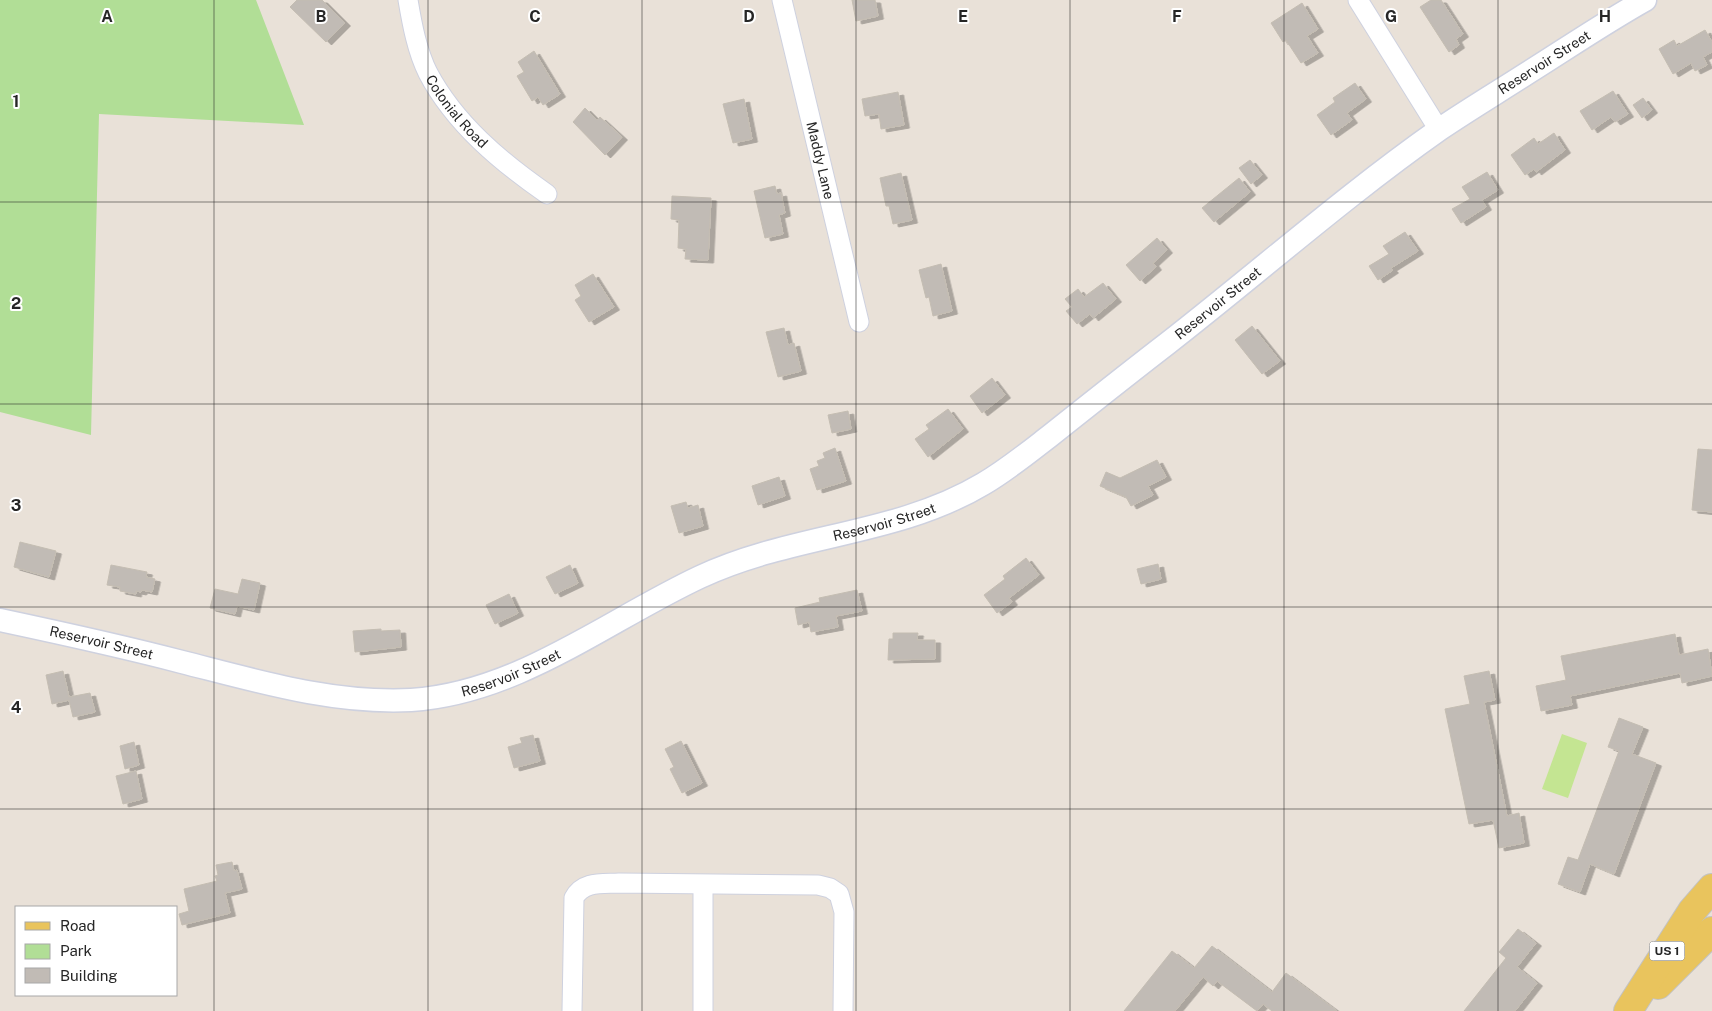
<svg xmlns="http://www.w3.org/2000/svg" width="1712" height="1011" viewBox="0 0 1712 1011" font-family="'Public Sans',sans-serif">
  <defs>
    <filter id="shadow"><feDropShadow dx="5.5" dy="3" stdDeviation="0" flood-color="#0004"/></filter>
  </defs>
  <rect width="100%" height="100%" fill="#e9e1d8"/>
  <path fill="#b1de96" d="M 0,0 L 256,0 L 304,125 L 99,114 L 91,435 L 0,412 Z"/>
  <path fill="#c4e592" d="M 1562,734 L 1587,743 L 1568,798 L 1542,789 Z"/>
  <g fill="#c1bbb5" stroke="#c4bdb2" filter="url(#shadow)">
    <path d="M 297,0 L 322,0 L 345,23 L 326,42 L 290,7 Z"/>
    <path d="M 852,0 L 875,0 L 878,16 L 856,21 Z"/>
    <path d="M 1431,0 L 1441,0 L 1463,34 L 1456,39 L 1459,45 L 1449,52 L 1420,7 Z"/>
    <path d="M 1302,3 L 1318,29 L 1307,36 L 1318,53 L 1301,63 L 1286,40 L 1283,42 L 1271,23 Z"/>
    <path d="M 1705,30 L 1712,42 L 1712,52 L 1703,57 L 1707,65 L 1695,71 L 1691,63 L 1673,74 L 1659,49 L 1674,40 L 1677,46 Z"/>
    <path d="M 534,51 L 560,94 L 543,105 L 538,97 L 532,101 L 517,76 L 524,72 L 518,62 Z"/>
    <path d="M 1355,83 L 1366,99 L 1347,113 L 1352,120 L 1331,135 L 1317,115 L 1335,102 L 1333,98 Z"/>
    <path d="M 1613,91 L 1628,114 L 1615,122 L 1611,117 L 1592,130 L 1580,111 Z"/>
    <path d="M 898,92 L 904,125 L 881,129 L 879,114 L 865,116 L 862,99 Z"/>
    <path d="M 1643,98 L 1652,110 L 1642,118 L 1633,105 Z"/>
    <path d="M 744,99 L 752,139 L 733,143 L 723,104 Z"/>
    <path d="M 585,108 L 597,120 L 600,117 L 622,137 L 605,155 L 573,122 Z"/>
    <path d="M 1554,133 L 1565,150 L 1536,172 L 1534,169 L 1525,175 L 1511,155 L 1534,138 L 1538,144 Z"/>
    <path d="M 1250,160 L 1262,175 L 1251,184 L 1239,168 Z"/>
    <path d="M 1487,172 L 1498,190 L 1482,200 L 1486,207 L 1461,223 L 1452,209 L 1470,199 L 1462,187 Z"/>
    <path d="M 901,173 L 912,220 L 893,224 L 889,206 L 886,206 L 880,178 Z"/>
    <path d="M 1239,178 L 1250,192 L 1214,222 L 1202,208 Z"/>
    <path d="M 775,186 L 777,194 L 781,193 L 785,213 L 779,215 L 783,234 L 765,238 L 754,191 Z"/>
    <path d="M 672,196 L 711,198 L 708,260 L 685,259 L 686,249 L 678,248 L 679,220 L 671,219 Z"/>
    <path d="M 1405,232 L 1418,251 L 1391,268 L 1393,270 L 1378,280 L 1369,266 L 1389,254 L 1383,246 Z"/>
    <path d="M 1157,238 L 1167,250 L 1153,263 L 1156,267 L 1140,281 L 1126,265 Z"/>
    <path d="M 941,264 L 952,311 L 933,316 L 929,297 L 926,298 L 919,270 Z"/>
    <path d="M 593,274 L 614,307 L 589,322 L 575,300 L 581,296 L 575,285 Z"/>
    <path d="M 1103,283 L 1116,299 L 1093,318 L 1090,314 L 1077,324 L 1066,311 L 1072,307 L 1065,299 L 1078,289 L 1084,297 Z"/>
    <path d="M 1252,326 L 1280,361 L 1262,374 L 1235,340 Z"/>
    <path d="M 784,328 L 788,345 L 794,343 L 801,371 L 778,377 L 766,332 Z"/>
    <path d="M 992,378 L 1005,395 L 982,413 L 970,396 Z"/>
    <path d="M 948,409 L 963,429 L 928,457 L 915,439 L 929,429 L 926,425 Z"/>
    <path d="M 848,411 L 851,429 L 832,433 L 828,415 Z"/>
    <path d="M 835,448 L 846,481 L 817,490 L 810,469 L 819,466 L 817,461 L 825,458 L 823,453 Z"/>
    <path d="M 1698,449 L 1712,450 L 1712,512 L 1692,510 Z"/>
    <path d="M 1157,460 L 1166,477 L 1148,486 L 1153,495 L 1131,506 L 1126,497 L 1100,486 L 1106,472 L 1120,478 Z"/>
    <path d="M 779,477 L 785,496 L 758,505 L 752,486 Z"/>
    <path d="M 686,502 L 688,508 L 698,505 L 703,526 L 679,533 L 671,506 Z"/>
    <path d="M 20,542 L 56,551 L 49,577 L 14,567 Z"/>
    <path d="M 1026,558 L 1039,575 L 1009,598 L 1012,602 L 997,613 L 984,595 L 1005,579 L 1003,576 Z"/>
    <path d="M 1158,564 L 1161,579 L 1141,584 L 1137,569 Z"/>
    <path d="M 111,565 L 147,572 L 146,577 L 155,579 L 152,592 L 142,590 L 141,592 L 136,591 L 136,594 L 120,591 L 120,587 L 107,585 Z"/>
    <path d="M 570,565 L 578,583 L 555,594 L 546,577 Z"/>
    <path d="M 242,579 L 260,583 L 254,610 L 237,606 L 235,614 L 210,608 L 215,589 L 238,594 Z"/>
    <path d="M 857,590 L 862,611 L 836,616 L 838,627 L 811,632 L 809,622 L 798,625 L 795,608 L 820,602 L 819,598 Z"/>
    <path d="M 509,594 L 518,613 L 495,624 L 486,605 Z"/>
    <path d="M 381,629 L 381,631 L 400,630 L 401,647 L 355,652 L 353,631 Z"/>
    <path d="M 893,633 L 918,633 L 917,640 L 935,640 L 935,659 L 888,660 L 889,639 L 893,639 Z"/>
    <path d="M 1675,634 L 1679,655 L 1708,649 L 1712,676 L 1682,683 L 1680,673 L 1570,696 L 1572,705 L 1541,711 L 1536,686 L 1566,680 L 1561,656 Z"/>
    <path d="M 63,671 L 69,697 L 90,693 L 95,712 L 73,717 L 69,700 L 52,704 L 46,675 Z"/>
    <path d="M 1489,671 L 1495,700 L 1484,702 L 1507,816 L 1519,813 L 1524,843 L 1499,848 L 1493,820 L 1469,824 L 1445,709 L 1470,704 L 1464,676 Z"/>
    <path d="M 1619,718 L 1643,727 L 1632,754 L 1656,763 L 1614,874 L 1590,864 L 1580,892 L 1558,884 L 1568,857 L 1578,860 L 1619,751 L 1608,747 Z"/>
    <path d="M 533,735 L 540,761 L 514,768 L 508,747 L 522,743 L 520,738 Z"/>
    <path d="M 681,741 L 702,783 L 682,793 L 670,769 L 674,767 L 665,749 Z"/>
    <path d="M 134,742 L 139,765 L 125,769 L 120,746 Z"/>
    <path d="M 136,771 L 142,799 L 123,804 L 116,776 Z"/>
    <path d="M 232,862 L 234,871 L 237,870 L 242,889 L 225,893 L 230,913 L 182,925 L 179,914 L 189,911 L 184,889 L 217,881 L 215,876 L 218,875 L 216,865 Z"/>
    <path d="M 1518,929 L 1536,943 L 1517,967 L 1537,983 L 1515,1011 L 1464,1011 L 1506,958 L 1499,952 Z"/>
    <path d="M 1212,946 L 1272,992 L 1286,973 L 1337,1011 L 1272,1011 L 1263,1004 L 1257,1011 L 1217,981 L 1213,986 L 1203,977 L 1175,1011 L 1124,1011 L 1172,951 L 1194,968 Z"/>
  </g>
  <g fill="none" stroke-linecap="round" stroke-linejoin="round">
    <defs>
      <g id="minor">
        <path id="s1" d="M 408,0 C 412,24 417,51 428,73 C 455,124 501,162 547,194"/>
        <path id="s2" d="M 782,0 L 859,322"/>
        <path d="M 1358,0 L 1439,130"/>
        <path d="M 572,1011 L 574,898 C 583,881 602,884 619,883 L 818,885 L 830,888 L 839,894 L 844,912 L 843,1011"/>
        <path d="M 703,1011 L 703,885"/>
      </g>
      <g id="tertiary">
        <path id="s3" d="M 0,620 C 61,633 121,646 182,662 C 257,681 333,704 411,700 C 518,693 606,621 700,577 C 791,534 896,536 983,484 C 1007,470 1029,452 1051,435 C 1090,404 1129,373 1168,343 C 1259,272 1346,195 1440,129 C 1468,110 1498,92 1526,74 C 1566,49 1604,23 1645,0"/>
      </g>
      <g id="primary">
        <path d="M 1658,985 L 1712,931"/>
        <path d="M 1628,1011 L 1692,911 L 1712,888"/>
      </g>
    </defs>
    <use href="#minor" stroke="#ced1df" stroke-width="21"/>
    <use href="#tertiary" stroke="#ced1df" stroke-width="25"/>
    <use href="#primary" stroke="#c2c2c2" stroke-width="30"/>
    <use href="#minor" stroke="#fff" stroke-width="19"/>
    <use href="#tertiary" stroke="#fff" stroke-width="22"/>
    <use href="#primary" stroke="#e9c45d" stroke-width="28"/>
  </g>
  <path fill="none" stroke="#262626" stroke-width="1" stroke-opacity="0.55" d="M 214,0 L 214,1011M 428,0 L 428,1011M 642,0 L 642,1011M 856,0 L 856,1011M 1070,0 L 1070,1011M 1284,0 L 1284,1011M 1498,0 L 1498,1011M 0,202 L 1712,202M 0,404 L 1712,404M 0,607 L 1712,607M 0,809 L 1712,809"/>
  <g text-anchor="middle" stroke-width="4" stroke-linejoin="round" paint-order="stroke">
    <rect fill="#fff" stroke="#676767" stroke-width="1" x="1649.5" y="941.5" width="35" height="19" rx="4"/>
    <g font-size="12" font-weight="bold" fill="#262626">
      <text x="1667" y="955">US 1</text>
    </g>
    <g font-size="14" fill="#262626" stroke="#fff">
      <text dy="5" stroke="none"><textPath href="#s3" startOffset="1738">Reservoir Street</textPath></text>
      <text dy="5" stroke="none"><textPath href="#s1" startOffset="124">Colonial Road</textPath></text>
      <text dy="5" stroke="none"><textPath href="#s2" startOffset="165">Maddy Lane</textPath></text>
      <text dy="5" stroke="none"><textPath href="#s3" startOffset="1332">Reservoir Street</textPath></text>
      <text dy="5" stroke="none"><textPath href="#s3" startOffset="929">Reservoir Street</textPath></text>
      <text dy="5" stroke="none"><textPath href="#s3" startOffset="104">Reservoir Street</textPath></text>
      <text dy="5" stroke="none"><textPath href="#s3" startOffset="524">Reservoir Street</textPath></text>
    </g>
  </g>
  <g font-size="16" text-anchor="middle" font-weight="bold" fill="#262626" stroke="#fff" stroke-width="4" stroke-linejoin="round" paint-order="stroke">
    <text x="107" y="22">A</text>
    <text x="321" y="22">B</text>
    <text x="535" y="22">C</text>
    <text x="749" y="22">D</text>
    <text x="963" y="22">E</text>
    <text x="1177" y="22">F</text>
    <text x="1391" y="22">G</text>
    <text x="1605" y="22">H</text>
    <text x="16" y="107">1</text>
    <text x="16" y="309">2</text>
    <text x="16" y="511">3</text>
    <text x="16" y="713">4</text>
  </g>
  <rect x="15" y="906" width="162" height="90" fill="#ffffff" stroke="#a8a8a8"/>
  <rect x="25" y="922" width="25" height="8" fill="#e9c45d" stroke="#a8a8a8"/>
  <text x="60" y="931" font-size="15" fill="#262626">Road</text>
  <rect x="25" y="944" width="25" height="15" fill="#b1de96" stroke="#a8a8a8"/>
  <text x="60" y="956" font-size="15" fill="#262626">Park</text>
  <rect x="25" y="968" width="25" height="15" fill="#c1bbb5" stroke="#a8a8a8"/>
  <text x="60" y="981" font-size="15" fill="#262626">Building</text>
</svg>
